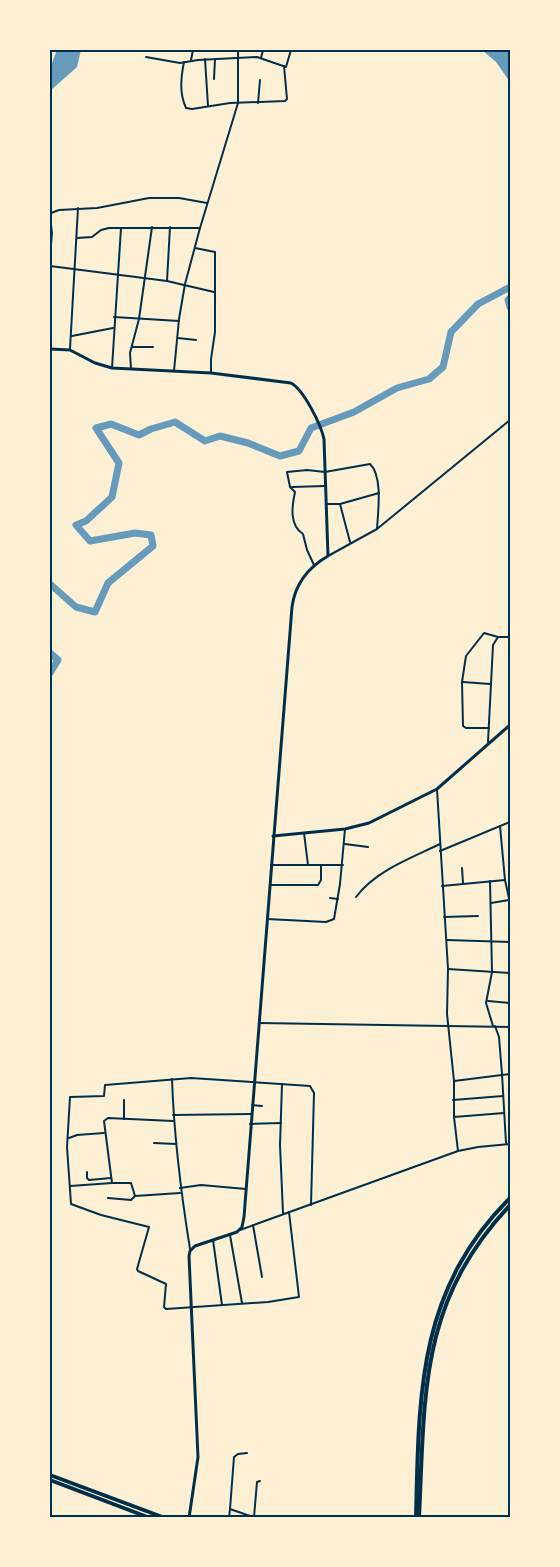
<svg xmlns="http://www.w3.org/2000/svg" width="560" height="1567" viewBox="0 0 560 1567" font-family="'IBM Plex Sans',sans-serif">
  <rect width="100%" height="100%" fill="#fdf0d5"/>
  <g fill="#669bbc">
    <path d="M 57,50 L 81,50 L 77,67 L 50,91 L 50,68 Z"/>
    <path d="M 482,50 L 510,50 L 510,82 L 496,62 Z"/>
  </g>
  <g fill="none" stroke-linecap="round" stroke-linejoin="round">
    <g stroke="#669bbc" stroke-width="7">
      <path d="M 510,298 L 508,300 L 510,307"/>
      <path d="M 50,584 L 76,607 L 95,612 L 108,583 L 153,546 L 151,535 L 135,533 L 90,541 L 76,525 L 86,521 L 112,497 L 119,463 L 96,428 L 111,424 L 139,435 L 151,429 L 175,422 L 205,441 L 220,436 L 248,443 L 280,456 L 299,451 L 311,428 L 354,412 L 397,388 L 429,379 L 443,367 L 451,332 L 478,304 L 510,287"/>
      <path d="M 50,653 L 58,660 L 50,673"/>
    </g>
    <g stroke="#003049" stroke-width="2">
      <path d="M 146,57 L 180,63 L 198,60 L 257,57 L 286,67 L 291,50"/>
      <path d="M 261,58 L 263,50"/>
      <path d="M 205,59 L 208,106"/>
      <path d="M 191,60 L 193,50"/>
      <path d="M 184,62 C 181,77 179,93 186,108 L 192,109 L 230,103 L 285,101 L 287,99 L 284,66"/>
      <path d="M 214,79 L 215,59"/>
      <path d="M 258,103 L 260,80"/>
      <path d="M 77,238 L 92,237 L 101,230 L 109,228 L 200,228"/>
      <path d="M 195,248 L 215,252 L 215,332 L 211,359 L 211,373"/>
      <path d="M 50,257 L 52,233 L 50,216 L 51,213 L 59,210 L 97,208 L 149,198 L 179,198 L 207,203"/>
      <path d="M 50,266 L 167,281 L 214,292"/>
      <path d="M 167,281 L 170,227"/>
      <path d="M 114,317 L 179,321"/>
      <path d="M 72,336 L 113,328"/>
      <path d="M 178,338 L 196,340"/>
      <path d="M 132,347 L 153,347"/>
      <path d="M 70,349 L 78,208"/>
      <path d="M 112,368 L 121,228"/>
      <path d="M 131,369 L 130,353 L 139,319 L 152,227"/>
      <path d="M 174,371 L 179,319 L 185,284 L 200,228 L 238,103 L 238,50"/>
      <path d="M 292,487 L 325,486"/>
      <path d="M 326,504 L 340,504 L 379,493"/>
      <path d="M 340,504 L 350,542"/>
      <path d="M 328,556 L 377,529 L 510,420"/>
      <path d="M 314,565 L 307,550 L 303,534 C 289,525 292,506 295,492 L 290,487 L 287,472 L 307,470 L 325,472 L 370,464 C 383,476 378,512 377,529"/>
      <path d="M 463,682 L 490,684"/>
      <path d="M 489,728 L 466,728 L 463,726 L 462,682 L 466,656 L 484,633 L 498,637"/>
      <path d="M 488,742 L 493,645 L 498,637 L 510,637"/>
      <path d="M 437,789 L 448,969 L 447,1014 L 454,1081 L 454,1117 L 458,1151"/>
      <path d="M 500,826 L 505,880 L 510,903"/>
      <path d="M 304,833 L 308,865"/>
      <path d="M 345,844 L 368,847"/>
      <path d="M 440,851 L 510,822"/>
      <path d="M 271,865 L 343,865"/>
      <path d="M 462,868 L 463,883"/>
      <path d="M 490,881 L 492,972 L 486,1003 L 493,1026"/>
      <path d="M 270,885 L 318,885 L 321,880 L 321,865"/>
      <path d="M 442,886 L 505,880"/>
      <path d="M 356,897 C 375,871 411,858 440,844"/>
      <path d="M 330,898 L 338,899"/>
      <path d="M 491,903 L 509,900"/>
      <path d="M 444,917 L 478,916"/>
      <path d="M 267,919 L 326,922 L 334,919 L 340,884 L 345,829"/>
      <path d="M 447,940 L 510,942"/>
      <path d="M 448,969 L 510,973"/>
      <path d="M 488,1001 L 510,1003"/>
      <path d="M 259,1023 L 510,1027"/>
      <path d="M 495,1026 L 499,1037 L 502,1074 L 506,1143"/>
      <path d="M 172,1079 C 174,1137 181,1193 190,1249"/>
      <path d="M 454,1081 L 510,1074"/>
      <path d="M 282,1084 L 280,1145 L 283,1213"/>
      <path d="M 124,1100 L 124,1119"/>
      <path d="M 453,1100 L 503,1096"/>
      <path d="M 252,1105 L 262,1106"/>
      <path d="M 173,1115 L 251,1114"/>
      <path d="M 454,1117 L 504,1113"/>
      <path d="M 173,1121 L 108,1118 L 104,1121 L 112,1183 L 131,1183 L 135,1196 L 180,1193"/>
      <path d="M 250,1124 L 281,1123"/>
      <path d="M 69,1138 L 77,1135 L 104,1133"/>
      <path d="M 154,1143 L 176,1144"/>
      <path d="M 87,1172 L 87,1178 L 89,1180 L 111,1178"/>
      <path d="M 70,1186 L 112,1183"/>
      <path d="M 180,1188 L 201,1185 L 246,1189"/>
      <path d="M 108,1198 L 131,1200 L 135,1196"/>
      <path d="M 289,1212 L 299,1297 L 268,1302 L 166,1309 L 164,1307 L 166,1284 L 138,1271 L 137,1269 L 149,1227 L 101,1215 L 71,1204 L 67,1147 L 70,1097 L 104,1096 L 105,1085 L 191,1078 L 310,1086 L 314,1093 L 311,1205"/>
      <path d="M 253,1225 L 262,1277"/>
      <path d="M 240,1230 L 458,1151 L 478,1147 L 510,1144"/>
      <path d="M 230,1235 L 242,1303"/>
      <path d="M 213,1240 L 222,1305"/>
      <path d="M 230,1509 L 234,1457 L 238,1454 L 247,1453"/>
      <path d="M 254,1517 L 257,1482 L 260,1481"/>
      <path d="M 229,1518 L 230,1509 L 256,1518"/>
    </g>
    <g stroke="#003049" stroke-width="3">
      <path d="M 50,349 L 70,350 L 95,363 L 112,368 L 211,373 L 291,383 C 304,390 321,425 324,439 L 328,556 C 309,567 295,584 292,607 L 244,1217 L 242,1227 L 237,1232 L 195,1246 L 190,1251 L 189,1256 L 198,1457 L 189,1518"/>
      <path d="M 273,836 L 345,829 L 369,823 L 437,789 L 510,725"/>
    </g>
    <g stroke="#003049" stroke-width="4">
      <path d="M 50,1475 L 165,1518"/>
      <path d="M 50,1480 L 150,1518"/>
    </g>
    <g stroke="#003049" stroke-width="4">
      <path d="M 416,1518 C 419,1395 417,1291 510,1198"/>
      <path d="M 419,1518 C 425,1393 419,1302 510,1205"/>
    </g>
  </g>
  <rect width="560" height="1567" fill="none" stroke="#fdf0d5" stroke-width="102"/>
  <rect x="51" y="51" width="458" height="1465" fill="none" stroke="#003049" stroke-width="2"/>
</svg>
